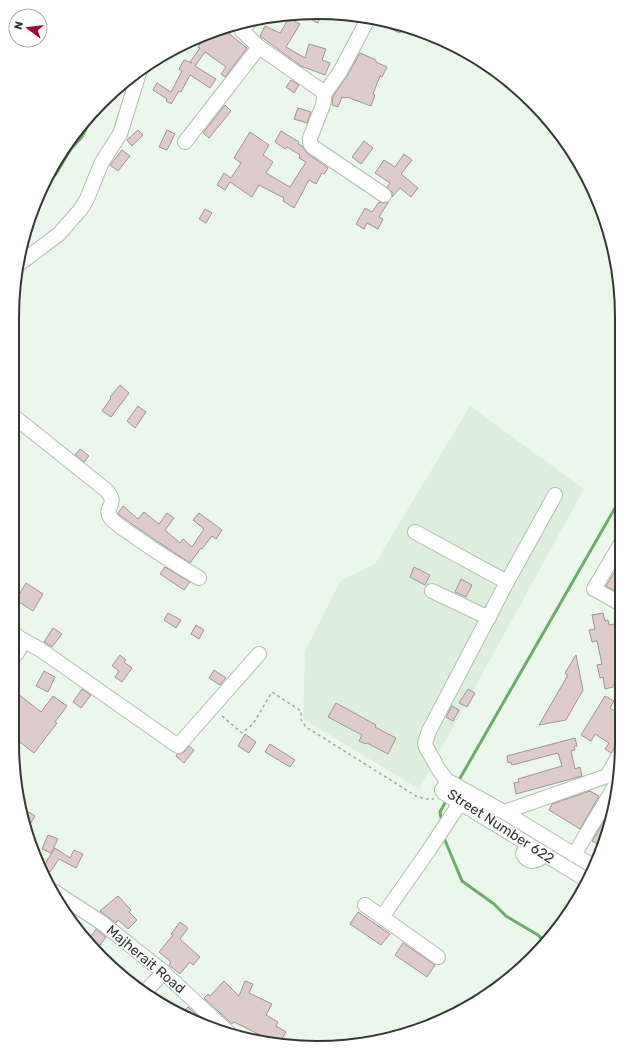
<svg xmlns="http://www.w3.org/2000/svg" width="634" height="1060" viewBox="0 0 634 1060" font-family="Rubik,sans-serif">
  <rect width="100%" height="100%" fill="#ecf7eb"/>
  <path fill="#ddeedc" d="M 470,406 L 584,489 L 419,789 L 303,719 L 305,651 L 340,581 L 375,564 Z"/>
  <path fill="#6dab6c" d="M 103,100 L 83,138 L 72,150 L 57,175 L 44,187 L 64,147 Z"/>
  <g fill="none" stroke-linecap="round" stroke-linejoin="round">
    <g stroke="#6dab6c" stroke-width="3">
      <path d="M 459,780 L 615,508"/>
      <path d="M 441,818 L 440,812 L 446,801"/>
      <path d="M 444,838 L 462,881 L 494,904 L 506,916 L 538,935 L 544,941"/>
    </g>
  </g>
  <g fill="#decccd" stroke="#a29292">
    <path d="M 312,12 L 322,12 L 318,23 L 310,19 Z"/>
    <path d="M 289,18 L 300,24 L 286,47 L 305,58 L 309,44 L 326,49 L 322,60 L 330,63 L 325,75 L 301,66 L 260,36 L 265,26 L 280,33 Z"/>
    <path d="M 380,19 L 403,26 L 400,33 L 379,24 Z"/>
    <path d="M 232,26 L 227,32 L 247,48 L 225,77 L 221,74 L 226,67 L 205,52 L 195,66 L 216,79 L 210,88 L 190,75 L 181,92 L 179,91 L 171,104 L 166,101 L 167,99 L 153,90 L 157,83 L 171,92 L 182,71 L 179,69 L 184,60 L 192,63 L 190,62 L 200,48 L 198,47 L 201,42 L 196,38 Z"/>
    <path d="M 360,53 L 376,60 L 376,62 L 387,67 L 382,77 L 380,76 L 373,94 L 375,95 L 371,106 L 347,97 L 346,98 L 342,97 L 338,107 L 332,105 L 333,96 L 347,76 Z"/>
    <path d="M 291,80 L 299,85 L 294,93 L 286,87 Z"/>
    <path d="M 225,105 L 231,111 L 209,138 L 203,133 Z"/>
    <path d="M 298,108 L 311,112 L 307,123 L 294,119 Z"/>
    <path d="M 138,130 L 143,135 L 132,146 L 127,140 Z"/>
    <path d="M 167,130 L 175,134 L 167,150 L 159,147 Z"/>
    <path d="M 281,131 L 299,142 L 298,144 L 302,146 L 308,154 L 328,168 L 324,174 L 322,173 L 316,184 L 309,180 L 294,208 L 283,201 L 284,198 L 259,185 L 252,197 L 230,182 L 225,190 L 217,185 L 224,173 L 231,178 L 241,163 L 234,158 L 250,132 L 269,145 L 263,155 L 273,162 L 266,173 L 290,187 L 306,162 L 299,158 L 300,155 L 287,147 L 285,149 L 275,142 Z"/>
    <path d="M 364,141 L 373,148 L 361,164 L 352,157 Z"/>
    <path d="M 122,150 L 130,156 L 118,171 L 110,165 Z"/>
    <path d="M 404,154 L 412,160 L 401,174 L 418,188 L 411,197 L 400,188 L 392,197 L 392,192 L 387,187 L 390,183 L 375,173 L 384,160 L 395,167 Z"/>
    <path d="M 389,201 L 379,217 L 383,219 L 378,229 L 367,223 L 364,229 L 356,224 L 365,208 L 372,212 L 379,202 L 384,203 Z"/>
    <path d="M 205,209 L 212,213 L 206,223 L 199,219 Z"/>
    <path d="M 120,385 L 129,393 L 111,417 L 102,411 L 111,398 L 110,397 Z"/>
    <path d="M 138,406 L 146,412 L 135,428 L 127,421 Z"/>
    <path d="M 80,449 L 89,456 L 84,462 L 75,455 Z"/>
    <path d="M 123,506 L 138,519 L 144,512 L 159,524 L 167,513 L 174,518 L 165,530 L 180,543 L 183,539 L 192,547 L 204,529 L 193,520 L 199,513 L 222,530 L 216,539 L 212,536 L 202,549 L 201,548 L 190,563 L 155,540 L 118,514 L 118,513 Z"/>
    <path d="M 621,561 L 621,594 L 606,586 Z"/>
    <path d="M 165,567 L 190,582 L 184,590 L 160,574 Z"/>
    <path d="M 414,567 L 430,575 L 425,585 L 410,577 Z"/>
    <path d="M 461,579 L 472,585 L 466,597 L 455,592 Z"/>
    <path d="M 26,583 L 43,594 L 33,611 L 16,600 Z"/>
    <path d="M 168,613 L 181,620 L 176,628 L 164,620 Z"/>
    <path d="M 603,613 L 605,621 L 608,620 L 609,625 L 615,624 L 617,629 L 621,628 L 621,668 L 617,669 L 619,677 L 615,679 L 616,684 L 613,685 L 613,687 L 605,689 L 603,677 L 600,678 L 597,665 L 602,664 L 597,641 L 592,642 L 589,630 L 595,629 L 592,615 Z"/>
    <path d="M 196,625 L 204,630 L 199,639 L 191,634 Z"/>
    <path d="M 53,628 L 62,634 L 52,647 L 44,642 Z"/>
    <path d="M 120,655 L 126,660 L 124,662 L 132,668 L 122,682 L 115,677 L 119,671 L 112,666 Z"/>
    <path d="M 576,655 L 583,690 L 566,720 L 539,725 L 568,675 L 565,673 Z"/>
    <path d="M 214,670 L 226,678 L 220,685 L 209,678 Z"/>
    <path d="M 44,671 L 55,677 L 48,692 L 36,686 Z"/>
    <path d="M 12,689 L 41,712 L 53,696 L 67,706 L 55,722 L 57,723 L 34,753 L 12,736 Z"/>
    <path d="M 82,689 L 91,695 L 81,708 L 73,702 Z"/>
    <path d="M 468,689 L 475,693 L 467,707 L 459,703 Z"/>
    <path d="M 605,696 L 614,701 L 610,708 L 621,715 L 621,744 L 616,745 L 611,753 L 605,749 L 609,743 L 595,734 L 591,741 L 581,735 Z"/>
    <path d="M 336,703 L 376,725 L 375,727 L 396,738 L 388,754 L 367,743 L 366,744 L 359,741 L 362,735 L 328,717 Z"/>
    <path d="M 452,706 L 459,710 L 453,721 L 446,717 Z"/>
    <path d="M 245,734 L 256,742 L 249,753 L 238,746 Z"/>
    <path d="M 575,738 L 577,746 L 574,746 L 575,750 L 571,751 L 575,769 L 580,767 L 582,776 L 516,794 L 514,783 L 519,782 L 518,779 L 562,766 L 558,753 L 512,765 L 511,762 L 508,763 L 507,756 Z"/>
    <path d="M 270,744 L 295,760 L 290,767 L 265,752 Z"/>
    <path d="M 189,746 L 194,750 L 184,763 L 176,756 L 177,754 L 184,752 Z"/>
    <path d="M 590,791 L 599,796 L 580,829 L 549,810 L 552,804 Z"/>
    <path d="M 29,812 L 35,816 L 26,831 L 25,819 Z"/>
    <path d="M 608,814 L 611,816 L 606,841 L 603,847 L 592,841 Z"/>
    <path d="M 48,835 L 58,839 L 51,853 L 42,849 Z"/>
    <path d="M 55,848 L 70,858 L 74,850 L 83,854 L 76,868 L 59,859 L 50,872 L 43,867 Z"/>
    <path d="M 118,896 L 131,910 L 129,912 L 137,920 L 128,929 L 118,920 L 116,923 L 100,911 Z"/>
    <path d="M 358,912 L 390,934 L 381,945 L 350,924 Z"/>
    <path d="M 180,922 L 188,928 L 180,939 L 200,957 L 193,965 L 190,962 L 180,974 L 169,965 L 171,962 L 159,952 L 173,935 L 171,934 Z"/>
    <path d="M 96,929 L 106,937 L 98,948 L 88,941 Z"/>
    <path d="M 403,943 L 435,965 L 427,977 L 395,955 Z"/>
    <path d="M 224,981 L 239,996 L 245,981 L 253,984 L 249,993 L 272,1004 L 266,1015 L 278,1022 L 276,1026 L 286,1032 L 280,1042 L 258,1038 L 260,1035 L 234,1022 L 232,1024 L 204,998 L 208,994 L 210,996 Z"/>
    <path d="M 188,1007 L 198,1016 L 195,1020 L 182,1013 Z"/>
  </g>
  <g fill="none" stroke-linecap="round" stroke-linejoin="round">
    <defs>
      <g id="minor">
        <path d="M 251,20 L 242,31 L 259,47"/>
        <path d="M 325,93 L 340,72 L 369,17"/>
        <path d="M 185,142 L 259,47 L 325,93 L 323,105 L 310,138 L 310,143 L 313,147 L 384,195"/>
        <path d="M 19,264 L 59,234 L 80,210 L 86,201 L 102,162 L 120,134 L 140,70"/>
        <path d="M 12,415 L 106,490 C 120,505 103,507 110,517 C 116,525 127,531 134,536 C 155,551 177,565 199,578"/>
        <path d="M 415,532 L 507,582"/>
        <path d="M 620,545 L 594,589 L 621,604"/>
        <path d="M 432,591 L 489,618"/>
        <path d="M 21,639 L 41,650 L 178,746 L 259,654"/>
        <path d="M 12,659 L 19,650 L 21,639 L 12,632"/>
        <path d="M 448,782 L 439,770 L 426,747 L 425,743 L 429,731 L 507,582 L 555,495"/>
        <path d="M 504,812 L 607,776 L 621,752"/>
        <path d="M 527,844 L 523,854 C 529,865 537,861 545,855"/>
        <path d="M 574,855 L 618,781"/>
        <path d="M 587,880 L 444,793 L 442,790 L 447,783 L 450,782 L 504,812 L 593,866"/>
        <path d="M 55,892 L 102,923 L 160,969 L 230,1034"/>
        <path d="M 365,905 L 382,917"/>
        <path d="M 438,957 L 382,917 L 429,850 L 460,803"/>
        <path d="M 144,993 L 164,972"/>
      </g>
    </defs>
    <use href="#minor" stroke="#b3beb2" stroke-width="16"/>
    <path stroke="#a0a8a0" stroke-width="1.5" stroke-dasharray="3 3" stroke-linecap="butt" d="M 222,716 L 242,733 L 253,724 L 272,692 L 301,711 L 301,720 L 306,727 L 416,796 L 426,799 L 434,799"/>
    <use href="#minor" stroke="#fff" stroke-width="14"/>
  </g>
  <g text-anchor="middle" stroke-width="3" stroke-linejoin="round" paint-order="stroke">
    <g font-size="14" fill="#343834" stroke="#fff">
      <text transform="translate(501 826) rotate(33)" y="5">Street Number 622</text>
      <text transform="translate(146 959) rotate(40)" y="5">Majherait Road</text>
    </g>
  </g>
  <path d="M0 0H634V1060H0ZM317 19H317A298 298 0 0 1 615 317V743A298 298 0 0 1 317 1041H317A298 298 0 0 1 19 743V317A298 298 0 0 1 317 19Z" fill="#fff" fill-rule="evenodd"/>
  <path fill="none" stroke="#343834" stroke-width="2" d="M317 19H317A298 298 0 0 1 615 317V743A298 298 0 0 1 317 1041H317A298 298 0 0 1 19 743V317A298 298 0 0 1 317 19Z"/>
  <g transform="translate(28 28) rotate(285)"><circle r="19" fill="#ffffff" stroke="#aeafae"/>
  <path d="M0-3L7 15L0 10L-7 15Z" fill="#a20335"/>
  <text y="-6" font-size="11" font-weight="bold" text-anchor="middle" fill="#343834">N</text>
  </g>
</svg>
